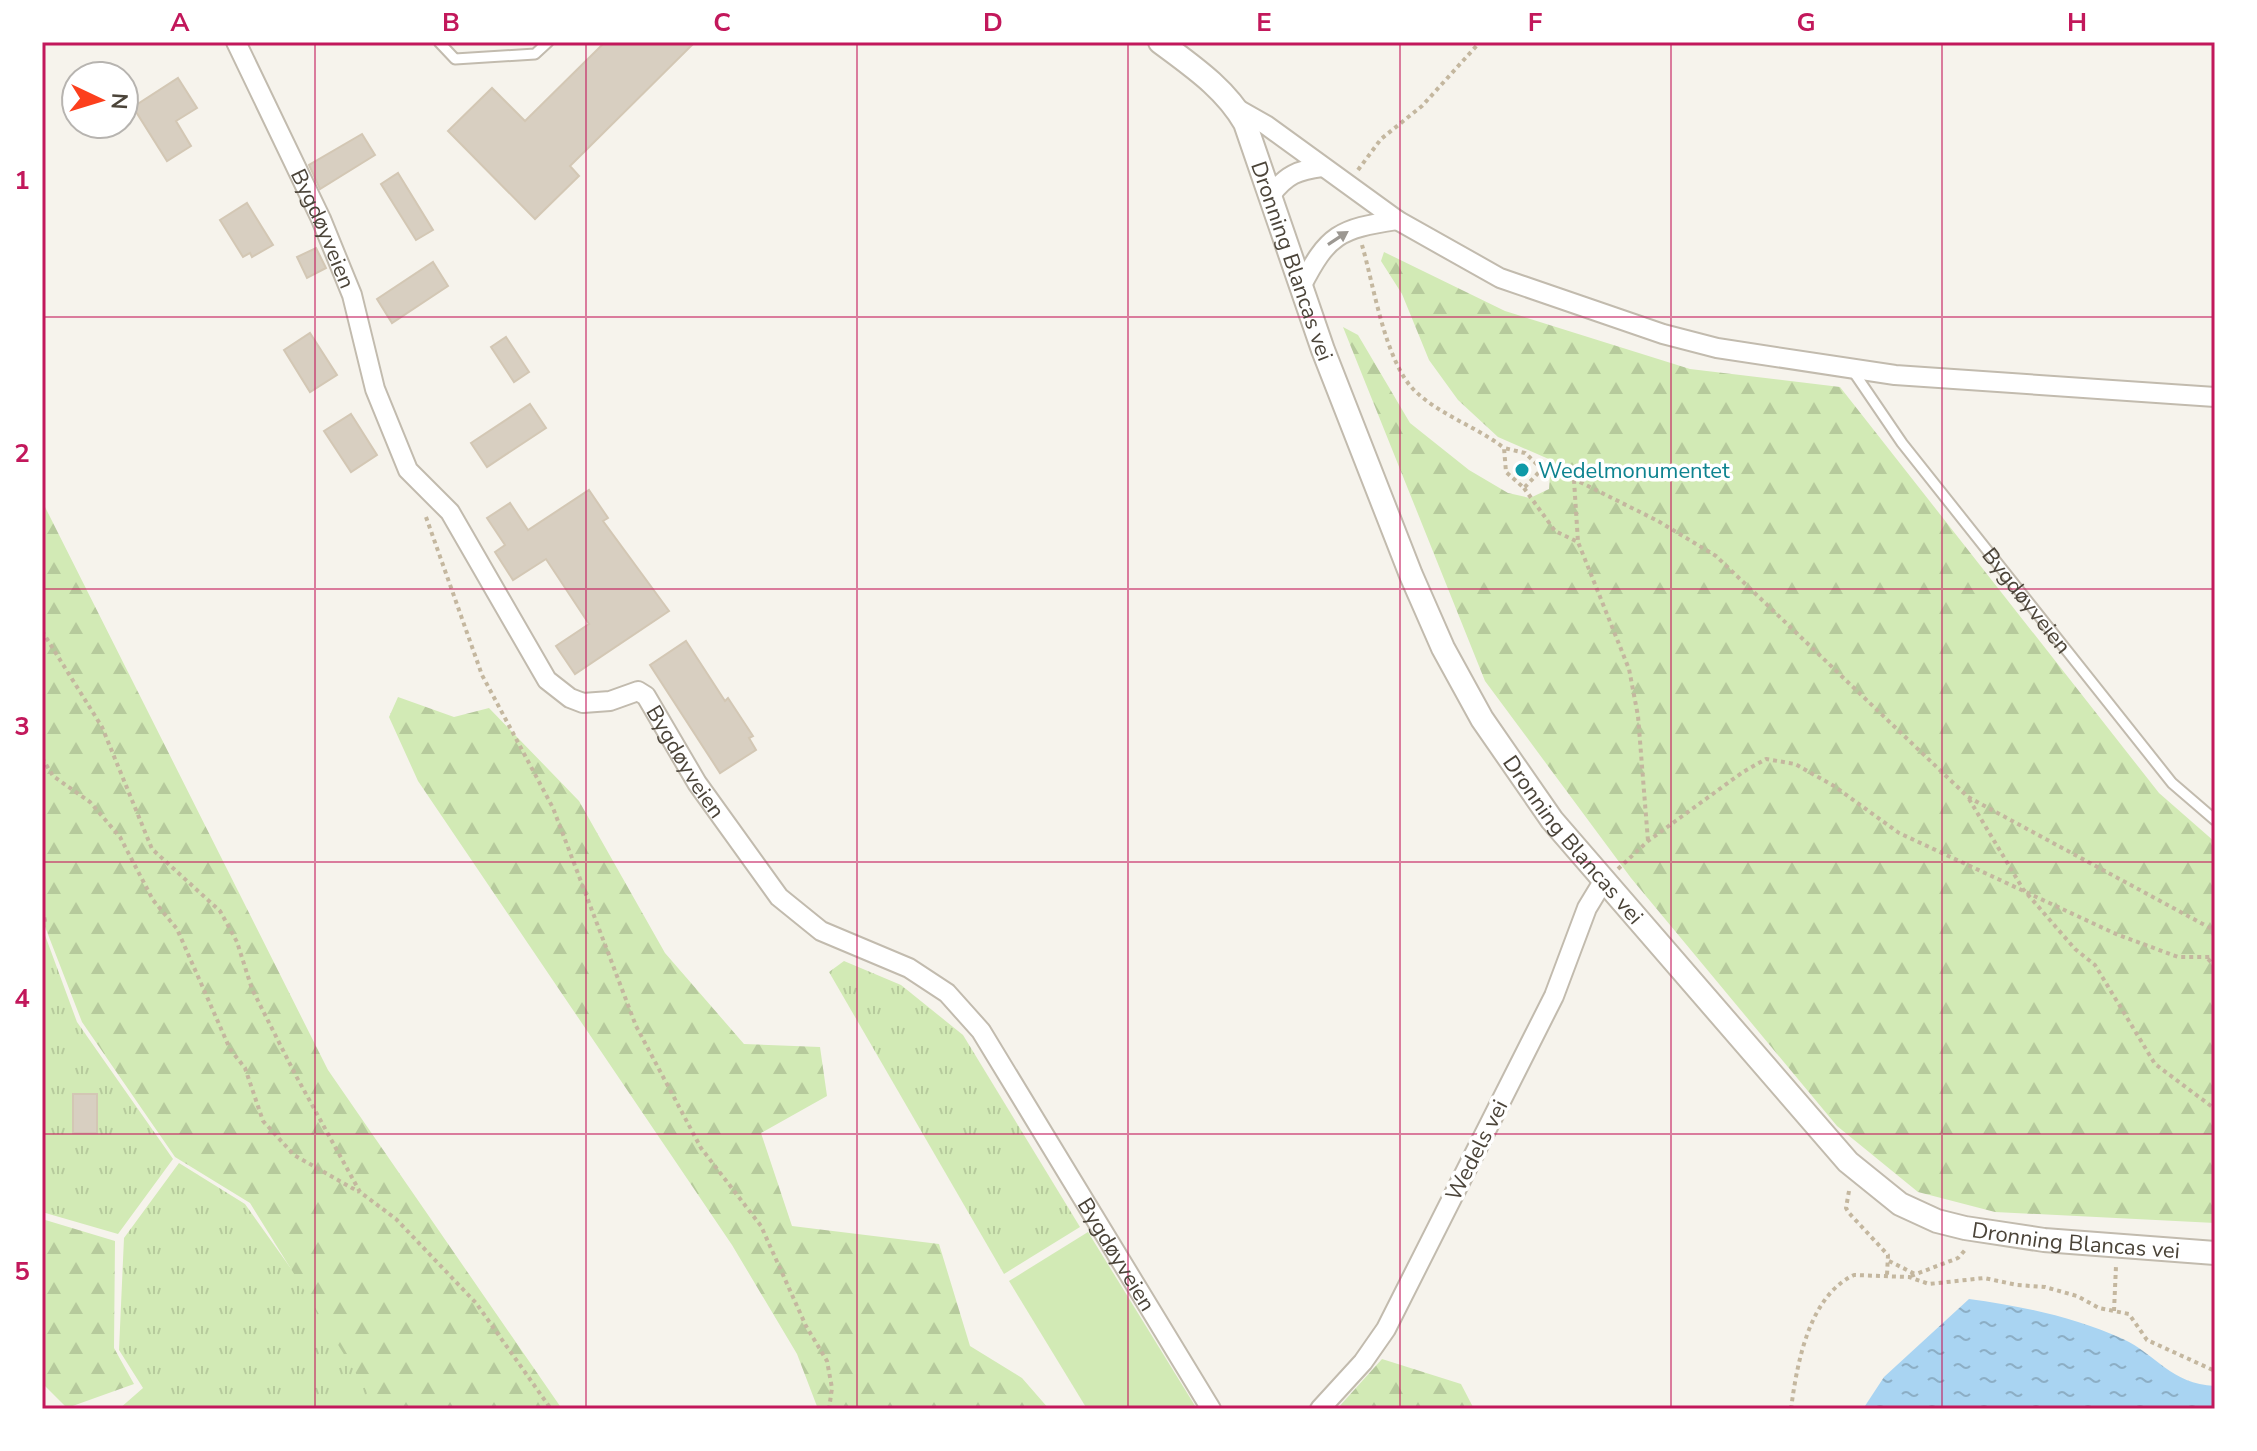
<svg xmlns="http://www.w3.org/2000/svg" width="2257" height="1451" viewBox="0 0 2257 1451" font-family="'Nunito Sans',sans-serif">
  <defs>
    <pattern id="grass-tufts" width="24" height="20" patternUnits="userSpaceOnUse" patternTransform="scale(2)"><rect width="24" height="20" fill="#d2eab5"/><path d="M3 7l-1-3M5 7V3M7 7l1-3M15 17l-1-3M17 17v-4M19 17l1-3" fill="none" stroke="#b6ca9c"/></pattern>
    <pattern id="forest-firs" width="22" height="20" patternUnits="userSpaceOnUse" patternTransform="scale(2)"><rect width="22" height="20" fill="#d2eab5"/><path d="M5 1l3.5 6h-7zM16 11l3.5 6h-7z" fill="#b6ca9c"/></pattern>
    <pattern id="water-ripples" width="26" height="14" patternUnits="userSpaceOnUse" patternTransform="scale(2)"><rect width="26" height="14" fill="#a9d4f2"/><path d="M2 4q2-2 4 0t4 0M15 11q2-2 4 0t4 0" fill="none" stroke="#8caec5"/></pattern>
  </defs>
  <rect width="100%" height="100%" fill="#f6f3ec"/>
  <g fill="url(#grass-tufts)">
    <path d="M 42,927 L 77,1022 L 173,1159 L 118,1234 L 42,1212 Z"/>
    <path d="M 844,961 L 901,985 L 963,1035 L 1080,1227 L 1004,1274 L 829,972 Z"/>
    <path d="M 179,1163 L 245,1204 L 391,1409 L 119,1409 L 143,1388 L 119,1350 L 124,1238 Z"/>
  </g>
  <g fill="url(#forest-firs)">
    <path d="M 1384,252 L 1505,311 L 1690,369 L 1840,387 L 2159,793 L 2215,842 L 2215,1223 L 1995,1212 L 1918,1192 L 1837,1126 L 1631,878 L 1485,681 L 1343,327 L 1358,335 L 1410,423 L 1469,470 L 1508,493 L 1530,498 L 1549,489 L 1551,460 L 1498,437 L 1458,400 L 1429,360 L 1402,294 L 1381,261 Z"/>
    <path d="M 42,501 L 328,1070 L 562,1409 L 378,1409 L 250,1203 L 175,1157 L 82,1022 L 42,919 Z"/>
    <path d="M 398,697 L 454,717 L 489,708 L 579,801 L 665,953 L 744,1044 L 820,1047 L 827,1096 L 761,1133 L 792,1226 L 939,1244 L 970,1346 L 1022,1378 L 1049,1409 L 818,1409 L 797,1354 L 732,1245 L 418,781 L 389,717 Z"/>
    <path d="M 42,1219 L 115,1241 L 114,1348 L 134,1384 L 67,1408 L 42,1383 Z"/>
    <path d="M 1382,1359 L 1461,1384 L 1474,1409 L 1337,1409 Z"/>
  </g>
  <path fill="#d2eab5" d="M 1088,1232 L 1197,1409 L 1087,1409 L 1009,1281 Z"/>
  <path fill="url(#water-ripples)" d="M 1969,1299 C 2021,1306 2074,1317 2123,1339 C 2156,1354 2171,1384 2215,1386 L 2215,1409 L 1863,1409 L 1884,1377 Z"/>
  <g fill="#d8cfc1" stroke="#d3c7b4" stroke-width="2">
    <path d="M 605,42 L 695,42 L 570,166 L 579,176 L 535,219 L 448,131 L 492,88 L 525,121 Z"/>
    <path d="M 178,78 L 197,108 L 176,121 L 191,146 L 167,161 L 133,107 Z"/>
    <path d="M 362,134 L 375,155 L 320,189 L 309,165 Z"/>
    <path d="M 398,173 L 433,230 L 416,240 L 381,184 Z"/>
    <path d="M 247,203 L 273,245 L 252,257 L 250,253 L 243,257 L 220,220 Z"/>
    <path d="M 316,248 L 326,268 L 307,278 L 297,257 Z"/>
    <path d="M 433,262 L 448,286 L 392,323 L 377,299 Z"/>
    <path d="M 310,333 L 337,375 L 310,392 L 284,350 Z"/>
    <path d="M 506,337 L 529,372 L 514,382 L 491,347 Z"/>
    <path d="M 530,404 L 546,428 L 487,467 L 471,443 Z"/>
    <path d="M 351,414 L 377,455 L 351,472 L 324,431 Z"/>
    <path d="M 589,490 L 608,518 L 603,521 L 669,611 L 575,674 L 556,646 L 589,624 L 546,559 L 513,580 L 495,552 L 505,545 L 487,518 L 510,503 L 528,530 Z"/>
    <path d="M 686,641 L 725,701 L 728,698 L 753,736 L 749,738 L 756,750 L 720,773 L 650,665 Z"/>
    <rect x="73" y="1094" width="24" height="39"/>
  </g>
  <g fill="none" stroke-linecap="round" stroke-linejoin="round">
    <defs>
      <g id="service">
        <path d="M 439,42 L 455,59 L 535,54 L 548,42"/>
        <path id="s1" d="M 1853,371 L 1902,443 L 2172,783 L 2215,820"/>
      </g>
      <g id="minor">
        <path id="s2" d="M 236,42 L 321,219 L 352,295 L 375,389 L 408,470 L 450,512 L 547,680 L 570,698 L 583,703 L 610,701 L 638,691 L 646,696 L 697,783 L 779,897 L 821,931 L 909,968 L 947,993 L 981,1031 L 1211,1409"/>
        <path d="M 1236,108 L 1266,125 L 1397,220 L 1500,278 L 1663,334 L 1717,348 L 1895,375 L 2215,397"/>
        <path d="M 1271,195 C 1286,175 1298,170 1322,167"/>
        <path d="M 1301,287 C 1328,234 1339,229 1397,220"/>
        <path d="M 1320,1409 L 1363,1362 L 1386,1329 L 1554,996 L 1587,908 L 1604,880"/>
      </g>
      <g id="tertiary">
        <path id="s3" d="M 1160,42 C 1192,66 1225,88 1245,123 L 1323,350 L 1411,575 L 1443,648 L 1482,719 L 1552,820 L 1848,1162 L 1900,1204 L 1937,1221 L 1965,1228 L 2044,1240 L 2215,1253"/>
      </g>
    </defs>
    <use href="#service" stroke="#c2bbae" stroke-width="13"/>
    <use href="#minor" stroke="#c2bbae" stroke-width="22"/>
    <use href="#tertiary" stroke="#c2bbae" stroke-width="26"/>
    <g stroke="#c4b79f" stroke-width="4" stroke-dasharray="4 4" stroke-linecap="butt">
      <path d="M 1358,170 L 1381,139 L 1422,106 L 1480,42"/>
      <path d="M 1362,245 C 1374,286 1385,362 1415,391 C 1440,415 1477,427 1504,448 L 1506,472 L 1524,488 L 1542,469 L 1525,453 L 1504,448"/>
      <path d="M 1542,469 L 1574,479 L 1658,521 L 1716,556 L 1968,797 L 2212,929 L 2215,939"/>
      <path d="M 1574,480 L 1578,542"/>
      <path d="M 1524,488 L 1555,531 L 1578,542 L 1629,669 L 1638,716 L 1648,841"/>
      <path d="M 426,517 L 482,675 L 553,808 L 636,1026 L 701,1148 L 761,1226 L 806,1326 L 827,1361 L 832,1388 L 829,1409"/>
      <path d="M 42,631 L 102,727 L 152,849 L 220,911 L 237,942 L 252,989 L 295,1074 L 360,1192 L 396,1219 L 476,1303 L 551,1409"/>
      <path d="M 42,758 L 53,776 L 90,802 L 120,837 L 153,900 L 177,929 L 230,1049 L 245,1068 L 263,1121 L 294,1155 L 359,1192"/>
      <path d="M 1969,799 L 2023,889 L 2075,949 L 2095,965 L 2155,1064 L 2215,1109"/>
      <path d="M 1618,869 L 1648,841 L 1743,772 L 1766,759 L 1795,764 L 1834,786 L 1899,833 L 2116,934 L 2178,957 L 2215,957"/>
      <path d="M 42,910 L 45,920 L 42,930"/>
      <path d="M 2208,959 L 2215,966"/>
      <path d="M 1849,1191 L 1846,1208 L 1849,1213 L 1888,1255 L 1887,1275"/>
      <path d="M 1889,1261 L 1915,1274"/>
      <path d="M 1911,1276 L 1958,1258 L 1966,1249"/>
      <path d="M 2114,1311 L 2116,1266"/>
      <path d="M 1791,1409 C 1797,1363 1809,1296 1854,1275 L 1909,1277 L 1929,1284 L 1984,1278 L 2017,1285 L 2045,1287 L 2077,1296 L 2099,1308 L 2129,1314 L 2147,1340 L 2215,1371"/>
    </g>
    <use href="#service" stroke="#fff" stroke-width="9"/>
    <use href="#minor" stroke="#fff" stroke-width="18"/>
    <use href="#tertiary" stroke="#fff" stroke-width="22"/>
  </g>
  <defs><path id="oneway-solid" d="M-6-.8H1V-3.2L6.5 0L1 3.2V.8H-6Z" transform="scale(2)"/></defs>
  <use fill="#9c9892" href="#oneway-solid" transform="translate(1338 238) rotate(-33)"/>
  <path fill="none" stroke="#c2185b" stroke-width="2" stroke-opacity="0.55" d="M 315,42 L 315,1409M 586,42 L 586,1409M 857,42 L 857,1409M 1128,42 L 1128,1409M 1400,42 L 1400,1409M 1671,42 L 1671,1409M 1942,42 L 1942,1409M 42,317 L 2215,317M 42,589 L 2215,589M 42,862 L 2215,862M 42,1134 L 2215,1134"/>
  <circle fill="#0f9aa8" stroke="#fff" stroke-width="3" cx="1522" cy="470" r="8"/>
  <g text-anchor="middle" stroke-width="7" stroke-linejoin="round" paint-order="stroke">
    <g font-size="22" fill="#4b4439" stroke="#fff">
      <text dy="8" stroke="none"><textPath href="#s2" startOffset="206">Bygdøyveien</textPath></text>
      <text dy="8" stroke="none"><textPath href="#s3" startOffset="264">Dronning Blancas vei</textPath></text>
      <text dy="8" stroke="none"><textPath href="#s1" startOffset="288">Bygdøyveien</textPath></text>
      <text dy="8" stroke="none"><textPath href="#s2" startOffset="902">Bygdøyveien</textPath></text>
      <text dy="8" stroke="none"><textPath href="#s3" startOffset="912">Dronning Blancas vei</textPath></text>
      <text transform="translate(1476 1150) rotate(-63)" y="8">Wedels vei</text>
      <text dy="8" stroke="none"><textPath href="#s3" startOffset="1584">Dronning Blancas vei</textPath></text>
      <text dy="8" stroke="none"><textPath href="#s2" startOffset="1574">Bygdøyveien</textPath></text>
    </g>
    <g font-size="22" fill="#0d838f" stroke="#fff" text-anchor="start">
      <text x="1538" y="478">Wedelmonumentet</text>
    </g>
  </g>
  <rect width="2257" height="1451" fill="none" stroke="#ffffff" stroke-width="88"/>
  <g transform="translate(100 100) rotate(94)"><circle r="38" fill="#ffffff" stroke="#b7b4b0" stroke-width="2"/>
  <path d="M0-6L14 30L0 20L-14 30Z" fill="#fc3f1d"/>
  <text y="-12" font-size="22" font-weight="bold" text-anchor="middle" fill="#4b4439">N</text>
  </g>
  <rect x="44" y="44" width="2169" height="1363" fill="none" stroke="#c2185b" stroke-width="3"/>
  <g font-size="26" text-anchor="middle" font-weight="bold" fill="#c2185b">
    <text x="180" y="31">A</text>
    <text x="451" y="31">B</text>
    <text x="722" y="31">C</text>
    <text x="993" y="31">D</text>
    <text x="1264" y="31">E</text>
    <text x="1535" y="31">F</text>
    <text x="1806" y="31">G</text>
    <text x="2077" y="31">H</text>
    <text x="22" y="189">1</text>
    <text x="22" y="462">2</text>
    <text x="22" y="735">3</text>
    <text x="22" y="1007">4</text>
    <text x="22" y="1280">5</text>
  </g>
</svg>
